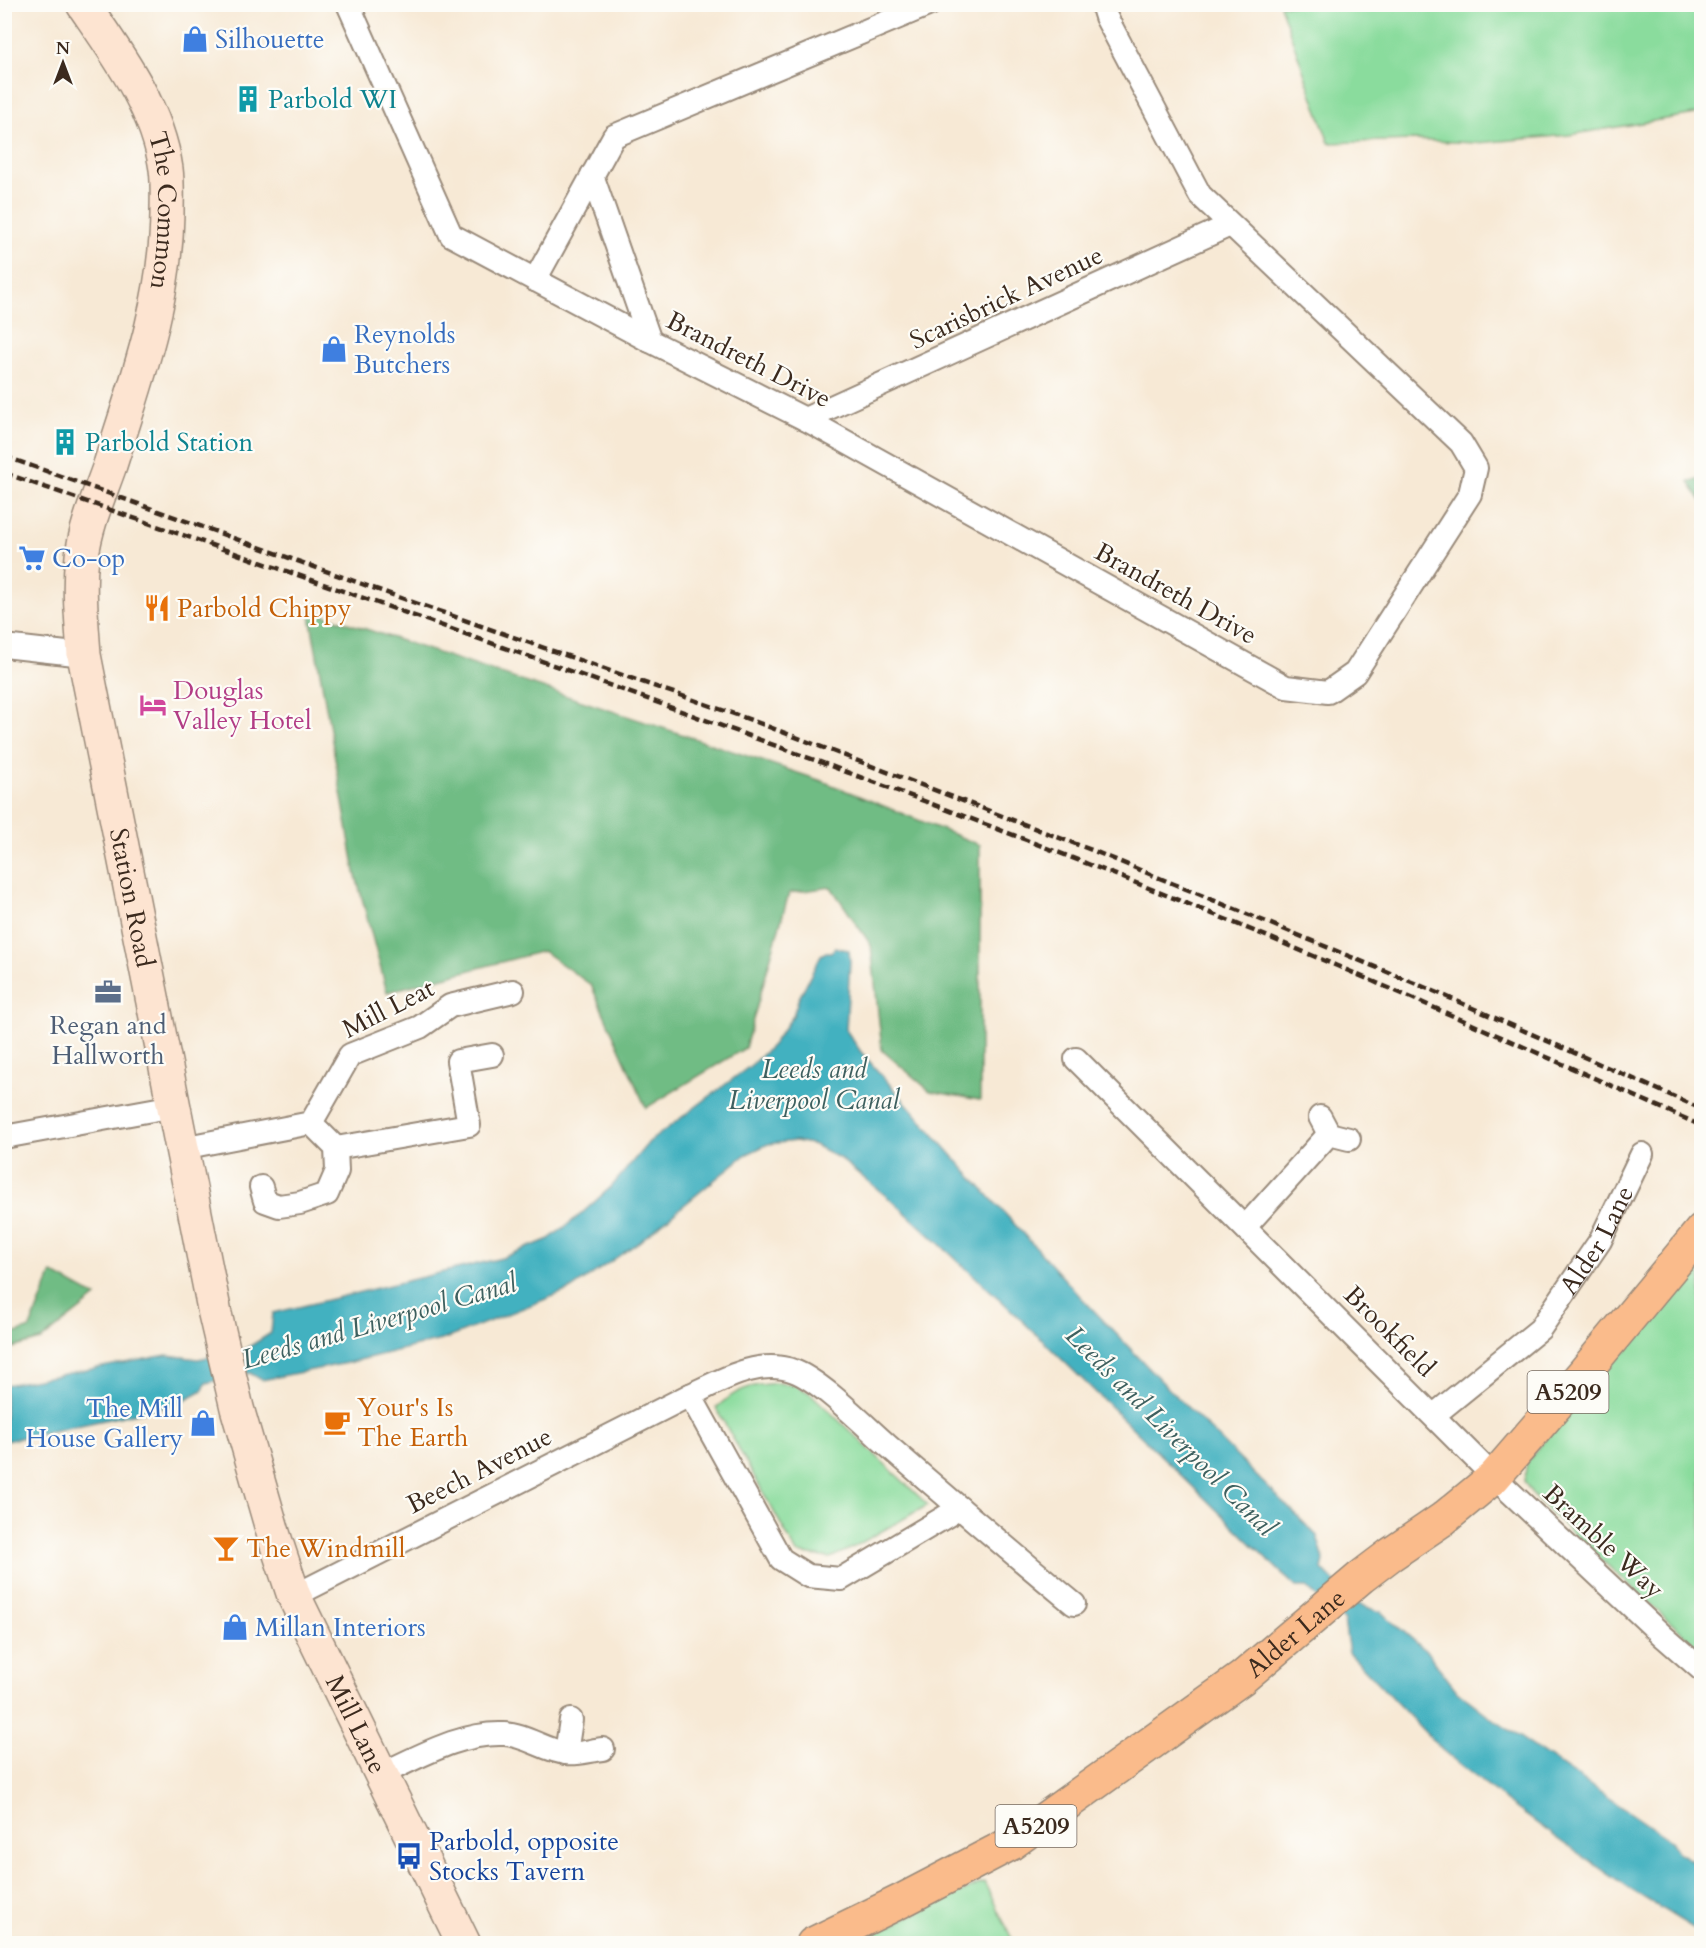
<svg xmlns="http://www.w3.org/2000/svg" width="1706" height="1948" viewBox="0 0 1706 1948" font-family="Cardo,serif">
  <rect width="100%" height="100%" fill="#fdfcf7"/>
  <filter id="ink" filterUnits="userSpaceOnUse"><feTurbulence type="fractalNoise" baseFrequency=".0167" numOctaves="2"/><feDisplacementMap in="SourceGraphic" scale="12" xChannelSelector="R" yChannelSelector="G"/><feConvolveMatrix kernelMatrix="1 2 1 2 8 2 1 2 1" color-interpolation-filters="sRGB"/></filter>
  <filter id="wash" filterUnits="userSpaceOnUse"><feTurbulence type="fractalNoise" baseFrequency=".008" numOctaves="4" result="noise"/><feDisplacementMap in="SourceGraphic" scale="24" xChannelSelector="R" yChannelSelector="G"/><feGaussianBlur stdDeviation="1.35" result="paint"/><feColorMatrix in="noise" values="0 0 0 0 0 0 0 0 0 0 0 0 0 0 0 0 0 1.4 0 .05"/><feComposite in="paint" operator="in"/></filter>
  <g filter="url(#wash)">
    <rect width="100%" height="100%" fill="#f7e9d5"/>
    <g fill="#8adc9d" stroke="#62835e" stroke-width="1.5">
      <path d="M 1280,5 L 1701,5 L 1701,113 L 1569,135 L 1477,143 L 1412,140 L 1329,143 Z"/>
      <path d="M 1701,1246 L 1701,1650 L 1574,1535 L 1534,1497 L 1524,1481 L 1527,1462 Z"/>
      <path d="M 777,1383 L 794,1385 L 810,1393 L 928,1505 L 852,1548 L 830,1558 L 797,1553 L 716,1408 C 736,1389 750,1385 777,1383 Z"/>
      <path d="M 984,1882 L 1014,1943 L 850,1944 Z"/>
    </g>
    <g fill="#6fbc84" stroke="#557351" stroke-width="1.5">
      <path d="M 1701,477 L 1701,501 L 1689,482 Z"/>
      <path d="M 309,610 L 822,781 L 980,845 L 980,1100 L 930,1091 L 882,1050 L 871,945 L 831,887 L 789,893 L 745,1048 L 646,1108 L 591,985 L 543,951 L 387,992 L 355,872 Z"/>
      <path d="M 52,1273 L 96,1297 L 41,1340 L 5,1350 L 5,1337 L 30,1328 Z"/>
    </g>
    <path fill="#43b1c0" stroke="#3f6e6f" stroke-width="1.5" d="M 835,948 L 849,950 L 850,961 L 846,1030 L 861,1052 L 967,1172 L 1078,1294 L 1168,1388 L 1317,1536 L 1324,1560 L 1322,1569 L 1355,1603 L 1381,1612 L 1427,1652 L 1457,1691 L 1493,1719 L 1670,1840 L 1677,1852 L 1701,1866 L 1701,1933 L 1630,1889 L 1571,1848 L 1498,1795 L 1442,1750 L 1349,1653 L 1344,1621 L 1306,1587 L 1296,1587 L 1007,1306 L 896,1204 L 839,1158 L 815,1145 L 796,1141 L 768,1144 L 745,1155 L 639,1242 L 571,1289 L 445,1339 L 347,1363 L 262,1380 L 250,1373 L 206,1383 L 203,1390 L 175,1405 L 5,1441 L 5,1385 L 167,1355 L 198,1359 L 244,1350 L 271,1333 L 273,1313 L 502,1258 L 549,1239 L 580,1215 L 612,1186 L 649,1142 L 750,1066 L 772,1045 L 793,1016 L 798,1000 L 821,955 L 826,952 L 831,952 Z"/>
  </g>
  <g filter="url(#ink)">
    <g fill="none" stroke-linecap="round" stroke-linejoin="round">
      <defs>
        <g id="street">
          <path d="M 348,4 L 451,235 L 650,341 L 805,419 L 1286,687 L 1328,692 L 1355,673 L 1470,494 L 1476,468 L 1461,443 L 1200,195 L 1106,17 L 1102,4"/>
          <path d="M 592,175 L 650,341"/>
          <path d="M 535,280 L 614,136 L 930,4"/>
          <path d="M 805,419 L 1230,225"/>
          <path d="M 4,646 L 84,655"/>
          <path d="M 1076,1059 L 1494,1477 L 1663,1636 L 1702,1670"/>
          <path d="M 1320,1117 L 1329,1134 L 1349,1139"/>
          <path d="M 4,1137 L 174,1106"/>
          <path d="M 182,1148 L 311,1123 L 350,1055 L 420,1027 L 450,1006 L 513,991"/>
          <path d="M 336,1148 L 469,1125 L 458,1061 L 492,1055"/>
          <path d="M 261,1187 L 265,1201 L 279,1206 L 300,1203 L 327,1194 L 337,1171 L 336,1148 L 311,1123"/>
          <path d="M 1245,1227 L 1329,1134"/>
          <path d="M 690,1395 L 781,1559 L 808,1576 L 841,1579 L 960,1508"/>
          <path id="s1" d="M 1434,1415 L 1540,1329 L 1600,1241 L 1642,1154"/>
          <path d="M 294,1596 L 690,1395 C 722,1380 758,1358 794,1371 C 821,1381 864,1425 887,1445 C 949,1499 1011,1552 1074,1604"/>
          <path d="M 566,1753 L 571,1720"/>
          <path d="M 381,1774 C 419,1757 461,1732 504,1734 C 526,1735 546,1751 566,1753 C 577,1755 592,1750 603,1749"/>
        </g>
        <g id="secondary">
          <path id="s2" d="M 83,4 C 118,55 157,107 166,169 C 168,184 167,200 167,214 C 166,302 136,383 110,465 C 100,494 86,524 82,556 C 78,589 82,622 84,655 L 215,1314 L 237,1408 L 274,1536 L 294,1596 L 464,1944"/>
        </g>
        <g id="highway">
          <path id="s3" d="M 813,1944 L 901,1901 L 1010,1844 L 1242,1678 L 1361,1577 L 1390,1555 L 1443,1519 L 1494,1477 L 1582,1375 L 1702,1230"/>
        </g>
      </defs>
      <use href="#street" stroke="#998a7a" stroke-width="26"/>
      <use href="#secondary" stroke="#998a7a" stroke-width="36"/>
      <use href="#highway" stroke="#998a7a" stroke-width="36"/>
      <use href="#street" stroke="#fff" stroke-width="22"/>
      <use href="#secondary" stroke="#fde4d1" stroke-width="33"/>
      <use href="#highway" stroke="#fabb8b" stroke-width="33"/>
      <g stroke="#3b2a1e" stroke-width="4.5" stroke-dasharray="9 4.5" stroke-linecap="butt">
        <path d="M 4,456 L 404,599 L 751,720 L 1094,851 L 1436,992 L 1702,1109"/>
        <path d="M 4,473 C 367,599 730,724 1088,864 C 1295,945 1498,1035 1702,1126"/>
      </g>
    </g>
  </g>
  <defs>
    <symbol id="shop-bare" viewBox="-9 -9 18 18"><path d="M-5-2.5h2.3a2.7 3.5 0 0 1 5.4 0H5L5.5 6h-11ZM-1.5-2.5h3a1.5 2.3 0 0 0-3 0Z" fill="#3f7fe0" stroke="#fdfcf7" stroke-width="2.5" paint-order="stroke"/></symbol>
    <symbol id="building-bare" viewBox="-9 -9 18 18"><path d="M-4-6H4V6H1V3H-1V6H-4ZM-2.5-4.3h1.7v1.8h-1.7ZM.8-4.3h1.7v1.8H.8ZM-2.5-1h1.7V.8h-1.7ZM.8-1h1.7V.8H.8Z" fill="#0f9aa8" stroke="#fdfcf7" stroke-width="2.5" paint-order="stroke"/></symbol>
    <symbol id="supermarket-bare" viewBox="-9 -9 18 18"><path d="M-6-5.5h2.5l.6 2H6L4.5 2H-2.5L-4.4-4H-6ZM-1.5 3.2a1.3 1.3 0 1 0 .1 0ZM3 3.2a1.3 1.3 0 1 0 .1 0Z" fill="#3f7fe0" stroke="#fdfcf7" stroke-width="2.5" paint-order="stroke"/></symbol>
    <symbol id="restaurant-bare" viewBox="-9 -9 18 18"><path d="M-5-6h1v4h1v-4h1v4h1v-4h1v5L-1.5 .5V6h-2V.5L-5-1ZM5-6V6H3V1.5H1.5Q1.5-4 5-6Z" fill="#e8710a" stroke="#fdfcf7" stroke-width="2.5" paint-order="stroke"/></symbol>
    <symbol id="hotel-bare" viewBox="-9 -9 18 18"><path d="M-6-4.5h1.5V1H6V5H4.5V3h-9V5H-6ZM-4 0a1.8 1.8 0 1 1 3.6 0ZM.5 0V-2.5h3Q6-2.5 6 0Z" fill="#d1479c" stroke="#fdfcf7" stroke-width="2.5" paint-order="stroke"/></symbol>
    <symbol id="office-bare" viewBox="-9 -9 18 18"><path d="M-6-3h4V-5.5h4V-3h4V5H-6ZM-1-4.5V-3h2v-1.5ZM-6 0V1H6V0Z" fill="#5c6f8a" stroke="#fdfcf7" stroke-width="2.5" paint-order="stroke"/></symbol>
    <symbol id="cafe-bare" viewBox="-9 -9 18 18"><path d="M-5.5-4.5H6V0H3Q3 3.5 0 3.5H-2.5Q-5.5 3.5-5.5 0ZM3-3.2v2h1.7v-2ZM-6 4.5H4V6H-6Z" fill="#e8710a" stroke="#fdfcf7" stroke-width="2.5" paint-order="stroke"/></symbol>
    <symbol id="bar-bare" viewBox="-9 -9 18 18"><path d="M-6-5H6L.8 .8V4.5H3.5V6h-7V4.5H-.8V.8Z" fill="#e8710a" stroke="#fdfcf7" stroke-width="2.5" paint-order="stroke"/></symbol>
    <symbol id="bus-bare" viewBox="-9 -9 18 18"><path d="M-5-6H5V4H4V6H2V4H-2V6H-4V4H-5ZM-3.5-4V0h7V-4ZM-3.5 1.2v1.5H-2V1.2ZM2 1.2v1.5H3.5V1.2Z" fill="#1a4fb4" stroke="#fdfcf7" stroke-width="2.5" paint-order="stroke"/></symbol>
  </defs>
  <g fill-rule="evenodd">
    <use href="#shop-bare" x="176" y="20" width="38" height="38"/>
    <use href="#building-bare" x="229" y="80" width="38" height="38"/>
    <use href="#shop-bare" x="315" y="330" width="38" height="38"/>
    <use href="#building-bare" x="46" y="423" width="38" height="38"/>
    <use href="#supermarket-bare" x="13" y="539" width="38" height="38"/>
    <use href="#restaurant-bare" x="138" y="589" width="38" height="38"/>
    <use href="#hotel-bare" x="134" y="686" width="38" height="38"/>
    <use href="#office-bare" x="89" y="973" width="38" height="38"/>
    <use href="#cafe-bare" x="318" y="1403" width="38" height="38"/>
    <use href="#shop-bare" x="184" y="1404" width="38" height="38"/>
    <use href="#bar-bare" x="207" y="1529" width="38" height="38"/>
    <use href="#shop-bare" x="216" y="1608" width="38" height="38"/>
    <use href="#bus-bare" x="390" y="1837" width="38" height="38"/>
  </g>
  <g text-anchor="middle" stroke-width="4.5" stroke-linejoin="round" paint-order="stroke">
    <g fill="#fdfcf7" stroke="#75695f" stroke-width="1.5">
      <rect x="1527.5" y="1371" width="81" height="42" rx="4.5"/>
      <rect x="995.5" y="1805" width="81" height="42" rx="4.5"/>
    </g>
    <g font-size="24" font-weight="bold" fill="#3b2a1e">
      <text x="1568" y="1400">A5209</text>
      <text x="1036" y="1834">A5209</text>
    </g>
    <g font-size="26" fill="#366cbe" stroke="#fdfcf7" text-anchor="start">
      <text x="215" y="48">Silhouette</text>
      <text x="354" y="343">Reynolds<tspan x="354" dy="30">Butchers</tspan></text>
      <text x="52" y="567">Co-op</text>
      <text x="183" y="1417" text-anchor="end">The Mill<tspan x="183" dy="30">House Gallery</tspan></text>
      <text x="255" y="1636">Millan Interiors</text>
    </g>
    <g font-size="26" fill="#0d838f" stroke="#fdfcf7" text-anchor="start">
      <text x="268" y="108">Parbold WI</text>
      <text x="85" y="451">Parbold Station</text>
    </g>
    <g font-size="26" fill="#3b2a1e" stroke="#fdfcf7">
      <text dy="9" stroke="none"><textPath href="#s2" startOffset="228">The Common</textPath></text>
      <text transform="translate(1006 297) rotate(-25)" y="9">Scarisbrick Avenue</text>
      <text transform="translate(749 359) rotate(27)" y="9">Brandreth Drive</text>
      <text transform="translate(1176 593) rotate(29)" y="9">Brandreth Drive</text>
      <text dy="9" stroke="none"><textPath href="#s2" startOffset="932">Station Road</textPath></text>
      <text transform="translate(388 1008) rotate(-27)" y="9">Mill Leat</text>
      <text dy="9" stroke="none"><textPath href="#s1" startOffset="242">Alder Lane</textPath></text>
      <text transform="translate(1390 1331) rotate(45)" y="9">Brookfield</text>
      <text transform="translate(479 1470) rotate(-27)" y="9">Beech Avenue</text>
      <text transform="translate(1604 1541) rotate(43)" y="9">Bramble Way</text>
      <text dy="9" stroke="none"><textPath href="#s3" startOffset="576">Alder Lane</textPath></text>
      <text dy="9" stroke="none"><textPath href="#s2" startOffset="1792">Mill Lane</textPath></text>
    </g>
    <g font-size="26" fill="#c56008" stroke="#fdfcf7" text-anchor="start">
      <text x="177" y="617">Parbold Chippy</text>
      <text x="357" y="1416">Your's Is<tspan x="357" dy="30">The Earth</tspan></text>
      <text x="246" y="1557">The Windmill</text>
    </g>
    <g font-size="26" fill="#b23c85" stroke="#fdfcf7" text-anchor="start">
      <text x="173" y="699">Douglas<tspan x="173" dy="30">Valley Hotel</tspan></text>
    </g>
    <g font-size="26" fill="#4e5e75" stroke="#fdfcf7">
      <text x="108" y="1034">Regan and<tspan x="108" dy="30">Hallworth</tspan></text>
    </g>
    <g font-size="26" fill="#164399" stroke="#fdfcf7" text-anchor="start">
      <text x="429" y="1850">Parbold, opposite<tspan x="429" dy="30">Stocks Tavern</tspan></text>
    </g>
    <g font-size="27" font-style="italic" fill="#3e605f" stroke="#fdfcf7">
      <text x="814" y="1078">Leeds and<tspan x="814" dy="31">Liverpool Canal</tspan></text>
      <text transform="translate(379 1321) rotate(-16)" y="9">Leeds and Liverpool Canal</text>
      <text transform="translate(1171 1431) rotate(45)" y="9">Leeds and Liverpool Canal</text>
    </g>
  </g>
  <rect width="1706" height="1948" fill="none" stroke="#fdfcf7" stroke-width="24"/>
  <g transform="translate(63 63)" stroke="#fdfcf7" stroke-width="4.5" paint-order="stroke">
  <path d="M0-4.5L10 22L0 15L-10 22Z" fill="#3b2a1e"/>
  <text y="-9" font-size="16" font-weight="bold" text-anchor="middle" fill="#3b2a1e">N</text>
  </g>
</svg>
